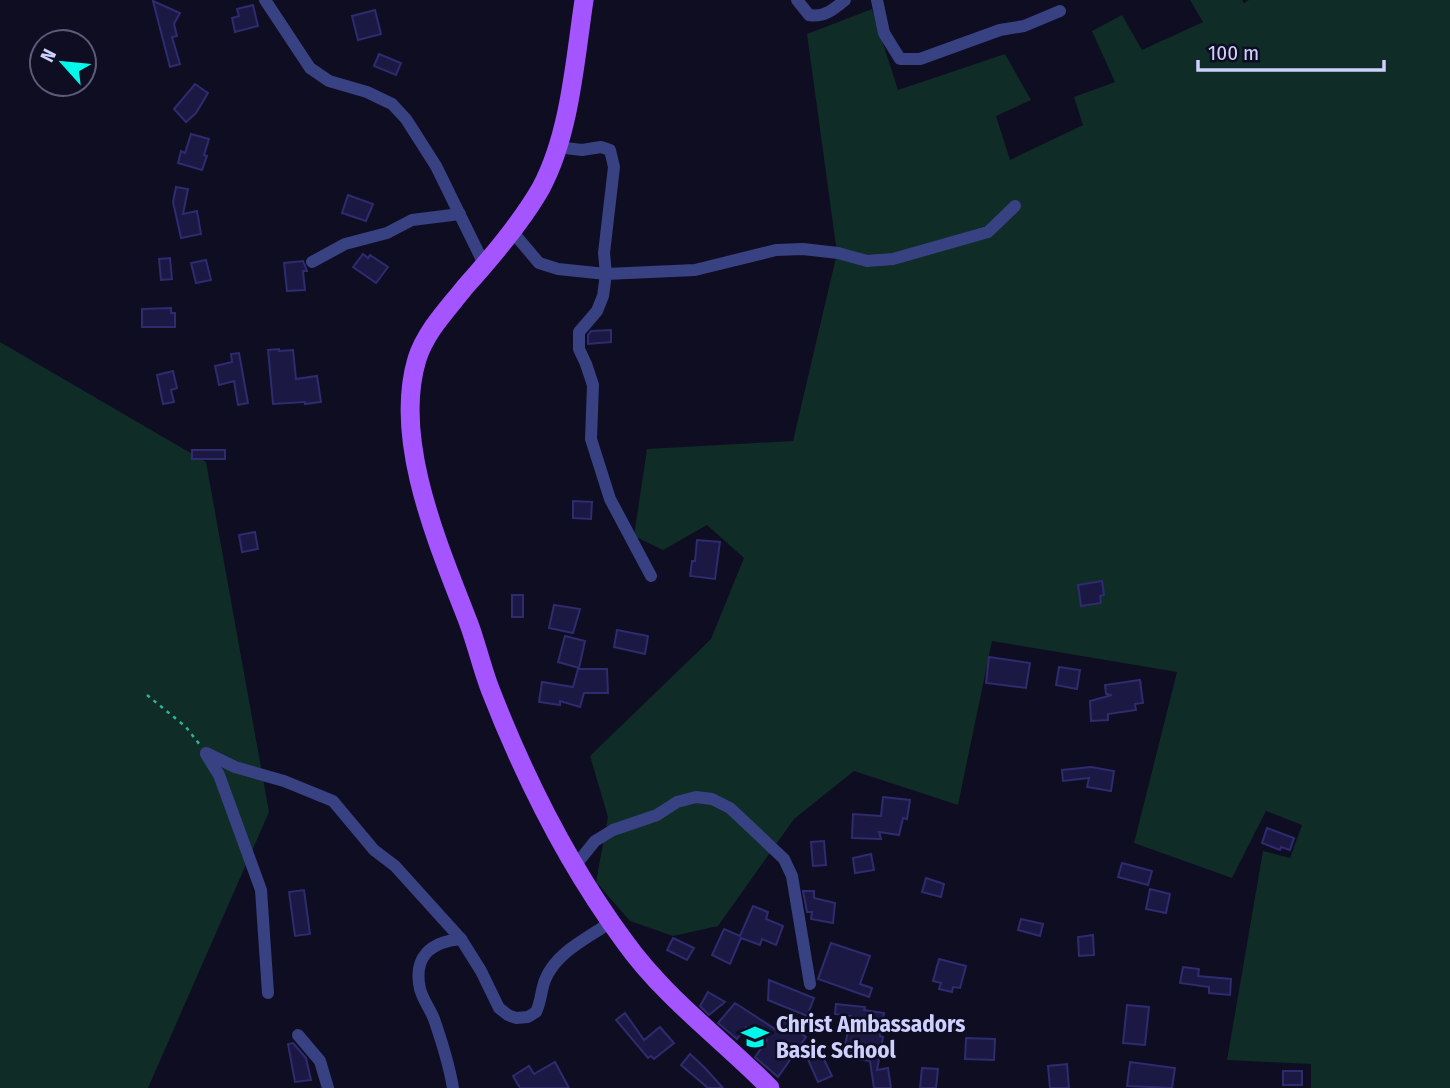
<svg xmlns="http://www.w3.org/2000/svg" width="1450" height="1088" viewBox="0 0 1450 1088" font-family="'Fira Sans Condensed',sans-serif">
  <rect width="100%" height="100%" fill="#0e0d22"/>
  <g fill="#102c26">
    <path d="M 1190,0 L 1242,0 L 1244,3 L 1249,0 L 1450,0 L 1450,1088 L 1311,1088 L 1311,1064 L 1227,1060 L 1263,851 L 1290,858 L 1302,825 L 1266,811 L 1232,878 L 1134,843 L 1177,672 L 992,641 L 958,805 L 854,771 L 794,819 L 718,926 L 673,936 L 630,921 L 596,882 L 608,817 L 590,756 L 711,639 L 744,558 L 707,525 L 663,550 L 634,536 L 647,449 L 793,441 L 837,253 L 807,34 L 872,9 L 898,90 L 1005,54 L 1031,100 L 996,116 L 1010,160 L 1083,125 L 1074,97 L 1115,82 L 1092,31 L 1122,15 L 1142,50 L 1203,22 Z"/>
    <path d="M 0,342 L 206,462 L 269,812 L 148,1088 L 0,1088 Z"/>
  </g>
  <g fill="#1b1943" stroke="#2e2b6f" stroke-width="2">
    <path d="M 153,1 L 180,13 L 174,24 L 177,36 L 172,37 L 180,64 L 170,67 Z"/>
    <path d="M 253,5 L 258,26 L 235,32 L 232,18 L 239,16 L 237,9 Z"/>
    <path d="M 375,10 L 381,34 L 358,40 L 352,16 Z"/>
    <path d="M 379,54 L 401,63 L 396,75 L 374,66 Z"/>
    <path d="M 195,84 L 208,93 L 196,113 L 186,122 L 174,109 Z"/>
    <path d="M 191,134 L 209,139 L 204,155 L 207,156 L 202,170 L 178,163 L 181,151 L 185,153 Z"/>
    <path d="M 176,187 L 188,189 L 183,214 L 197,211 L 201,234 L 181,238 L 173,202 Z"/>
    <path d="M 348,195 L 373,204 L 366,221 L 342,213 Z"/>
    <path d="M 363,254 L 368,258 L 370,255 L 388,267 L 376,283 L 353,267 Z"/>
    <path d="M 170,258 L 172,279 L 161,280 L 159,259 Z"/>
    <path d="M 206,260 L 211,280 L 196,283 L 191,263 Z"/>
    <path d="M 303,261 L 307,271 L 303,271 L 305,290 L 287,291 L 284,263 Z"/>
    <path d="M 171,308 L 171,313 L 175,313 L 175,327 L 142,327 L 142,309 Z"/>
    <path d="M 611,330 L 611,342 L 588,344 L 588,335 L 591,331 Z"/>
    <path d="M 279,349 L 279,351 L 293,350 L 296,379 L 317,376 L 321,402 L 305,404 L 305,402 L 273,404 L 268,350 Z"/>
    <path d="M 239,353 L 248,403 L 238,405 L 234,381 L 219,385 L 215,366 L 232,362 L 231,354 Z"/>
    <path d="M 173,371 L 177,388 L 171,390 L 174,402 L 163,404 L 157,375 Z"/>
    <rect x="192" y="450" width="33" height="9"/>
    <path d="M 573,501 L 592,502 L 591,519 L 573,518 Z"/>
    <path d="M 255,532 L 258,549 L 242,552 L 239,535 Z"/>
    <path d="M 697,540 L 720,542 L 715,579 L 690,576 L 692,561 L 695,561 Z"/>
    <path d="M 1102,581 L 1104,595 L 1100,596 L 1101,603 L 1081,606 L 1078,585 Z"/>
    <rect x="512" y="595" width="11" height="22"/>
    <path d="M 554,605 L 580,609 L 573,633 L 549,628 Z"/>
    <path d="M 617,630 L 648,636 L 645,654 L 614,647 Z"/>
    <path d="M 565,636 L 585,641 L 579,668 L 558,662 Z"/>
    <path d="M 989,657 L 1030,663 L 1026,688 L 986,683 Z"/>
    <path d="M 1059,667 L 1080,670 L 1077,689 L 1056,685 Z"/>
    <path d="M 578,669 L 607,669 L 608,693 L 584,693 L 580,707 L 560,701 L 560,705 L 539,702 L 542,682 L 573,687 Z"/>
    <path d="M 1140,680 L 1143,703 L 1135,704 L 1136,710 L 1108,714 L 1108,720 L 1091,721 L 1090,701 L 1112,695 L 1106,694 L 1105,685 Z"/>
    <path d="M 1091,767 L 1114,771 L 1111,791 L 1087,787 L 1089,778 L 1063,781 L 1062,770 Z"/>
    <path d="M 883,797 L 910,800 L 907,819 L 903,818 L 899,835 L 879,832 L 881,839 L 852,838 L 853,814 L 881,816 Z"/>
    <path d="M 1267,828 L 1294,838 L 1290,850 L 1281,847 L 1280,850 L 1262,843 Z"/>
    <path d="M 824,841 L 826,865 L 813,866 L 811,842 Z"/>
    <path d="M 871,854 L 874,870 L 855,873 L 853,858 Z"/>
    <path d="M 1122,863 L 1152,871 L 1148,885 L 1118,877 Z"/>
    <path d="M 926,878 L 944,884 L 941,897 L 922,892 Z"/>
    <path d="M 1150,889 L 1170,894 L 1166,913 L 1146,909 Z"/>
    <path d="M 304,890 L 310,934 L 295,936 L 289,892 Z"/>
    <path d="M 803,891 L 814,891 L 814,898 L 835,903 L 833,923 L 811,919 L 812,912 L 807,912 Z"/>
    <path d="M 753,906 L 768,912 L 766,919 L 783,926 L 776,945 L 762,939 L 760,945 L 741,938 L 730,964 L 712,955 L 724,929 L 740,936 Z"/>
    <path d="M 1021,919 L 1043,924 L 1040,936 L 1018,930 Z"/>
    <path d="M 1093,935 L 1094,955 L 1079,956 L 1078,937 Z"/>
    <path d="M 673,938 L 694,948 L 687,960 L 667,950 Z"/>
    <path d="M 831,943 L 870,956 L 860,984 L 872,988 L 869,997 L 818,979 Z"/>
    <path d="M 939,959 L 966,966 L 960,988 L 953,987 L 952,992 L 939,989 L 941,983 L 933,981 Z"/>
    <path d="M 1183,967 L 1199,969 L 1198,976 L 1231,979 L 1230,995 L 1209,993 L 1209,987 L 1180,983 Z"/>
    <path d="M 769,980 L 814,998 L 807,1016 L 768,1000 Z"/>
    <path d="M 708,992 L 725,1002 L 709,1015 L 700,1006 Z"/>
    <path d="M 735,1003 L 775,1029 L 781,1019 L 806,1037 L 778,1077 L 755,1057 L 767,1040 L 746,1027 L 737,1039 L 718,1023 Z"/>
    <path d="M 836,1004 L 865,1007 L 864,1010 L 884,1013 L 880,1036 L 883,1037 L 877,1070 L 888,1068 L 891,1088 L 874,1088 L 870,1061 L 851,1058 L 852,1052 L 844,1050 L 851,1016 L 835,1014 Z"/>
    <path d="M 1127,1005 L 1149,1007 L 1145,1045 L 1123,1043 Z"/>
    <path d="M 625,1013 L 644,1040 L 660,1027 L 674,1043 L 654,1059 L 651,1056 L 648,1058 L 616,1020 Z"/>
    <path d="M 966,1038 L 995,1039 L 994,1060 L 965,1059 Z"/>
    <path d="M 293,1043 L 306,1058 L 311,1080 L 295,1082 L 288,1044 Z"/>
    <path d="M 818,1047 L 832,1076 L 818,1082 L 805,1053 Z"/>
    <path d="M 690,1054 L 705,1068 L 723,1088 L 708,1088 L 681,1065 Z"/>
    <path d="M 555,1062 L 569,1088 L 520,1088 L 513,1076 L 529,1066 L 534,1074 Z"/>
    <path d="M 1130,1062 L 1175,1068 L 1172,1088 L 1127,1086 Z"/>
    <path d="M 1067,1064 L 1069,1088 L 1050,1088 L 1048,1066 Z"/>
    <path d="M 922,1068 L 938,1069 L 936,1088 L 920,1088 Z"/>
    <rect x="1283" y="1071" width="19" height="14"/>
  </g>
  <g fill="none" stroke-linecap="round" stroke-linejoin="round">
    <path stroke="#2eb496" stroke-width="2.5" stroke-dasharray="3.5 5" stroke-linecap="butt" d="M 147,695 L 186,727 L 200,745"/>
    <g stroke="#384181" stroke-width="12">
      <path d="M 265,0 L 310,68 L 329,81 L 367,92 L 392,104 L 406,119 L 436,166 L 484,264"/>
      <path d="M 797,0 L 809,15 C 824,18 834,9 845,0"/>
      <path d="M 877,0 L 884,33 L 900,59 L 920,59 L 1000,30 L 1024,26 L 1060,11"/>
      <path d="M 557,147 L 582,150 L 601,147 L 610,150 L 614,167 L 604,253 L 606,274 L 603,296 L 597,311 L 579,332 L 579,349 L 586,364 L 593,385 L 591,439 L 610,499 L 651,576"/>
      <path d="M 511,230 L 539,263 L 558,269 L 606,274 L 695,270 L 776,250 L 803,249 L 838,253 L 867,261 L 893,259 L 988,232 L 1015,206"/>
      <path d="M 312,262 L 345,244 L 387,233 L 412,220 L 460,214"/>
      <path d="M 206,753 L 235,767 L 284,781 L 333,801 L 374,850 L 395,866 L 461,939 L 481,971 L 499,1008 L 508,1015 L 516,1018 L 528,1017 L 536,1012 C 541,1002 541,990 545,980 C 556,952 588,938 611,922"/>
      <path d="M 206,754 L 219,775 L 261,890 L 268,993"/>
      <path d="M 574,867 L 595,841 L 613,830 L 657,815 L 677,802 L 696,797 L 712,799 L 730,808 L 784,859 L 792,876 L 810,984"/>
      <path d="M 298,1035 L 320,1061 L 328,1088"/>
      <path d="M 453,1088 C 449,1064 442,1042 434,1019 C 430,1009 423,1000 420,989 C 413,957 430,942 461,939"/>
    </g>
    <path stroke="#a455ff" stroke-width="19" d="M 584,0 C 575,60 570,134 541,188 C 521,223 492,257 465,287 C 447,310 426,331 417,359 C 392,442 440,548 469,624 C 477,646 482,668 490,689 C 525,779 568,865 625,942 C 665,998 722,1039 770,1088"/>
  </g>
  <defs>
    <symbol id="school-bare" viewBox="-9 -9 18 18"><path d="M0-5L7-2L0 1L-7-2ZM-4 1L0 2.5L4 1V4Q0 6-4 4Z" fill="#00f9ea" stroke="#0e0d22" stroke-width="2.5" paint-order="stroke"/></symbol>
  </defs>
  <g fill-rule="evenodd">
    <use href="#school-bare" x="736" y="1018" width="38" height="38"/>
  </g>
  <g text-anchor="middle" stroke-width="5" stroke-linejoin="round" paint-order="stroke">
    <g font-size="23" font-weight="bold" fill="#ced0ff" stroke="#0e0d22" text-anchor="start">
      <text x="776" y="1032">Christ Ambassadors<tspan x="776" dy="26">Basic School</tspan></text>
    </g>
  </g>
  <g transform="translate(63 63) rotate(297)"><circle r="33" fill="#0e0d22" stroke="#5b5b7a" stroke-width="2"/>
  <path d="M0-5L12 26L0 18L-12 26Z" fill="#00f9ea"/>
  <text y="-10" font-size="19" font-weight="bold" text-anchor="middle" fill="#ced0ff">N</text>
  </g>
  <path d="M1198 60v10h186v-10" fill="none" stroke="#ced0ff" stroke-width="3.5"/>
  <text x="1208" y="60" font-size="21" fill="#ced0ff" stroke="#0e0d22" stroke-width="5" paint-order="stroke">100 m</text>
</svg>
